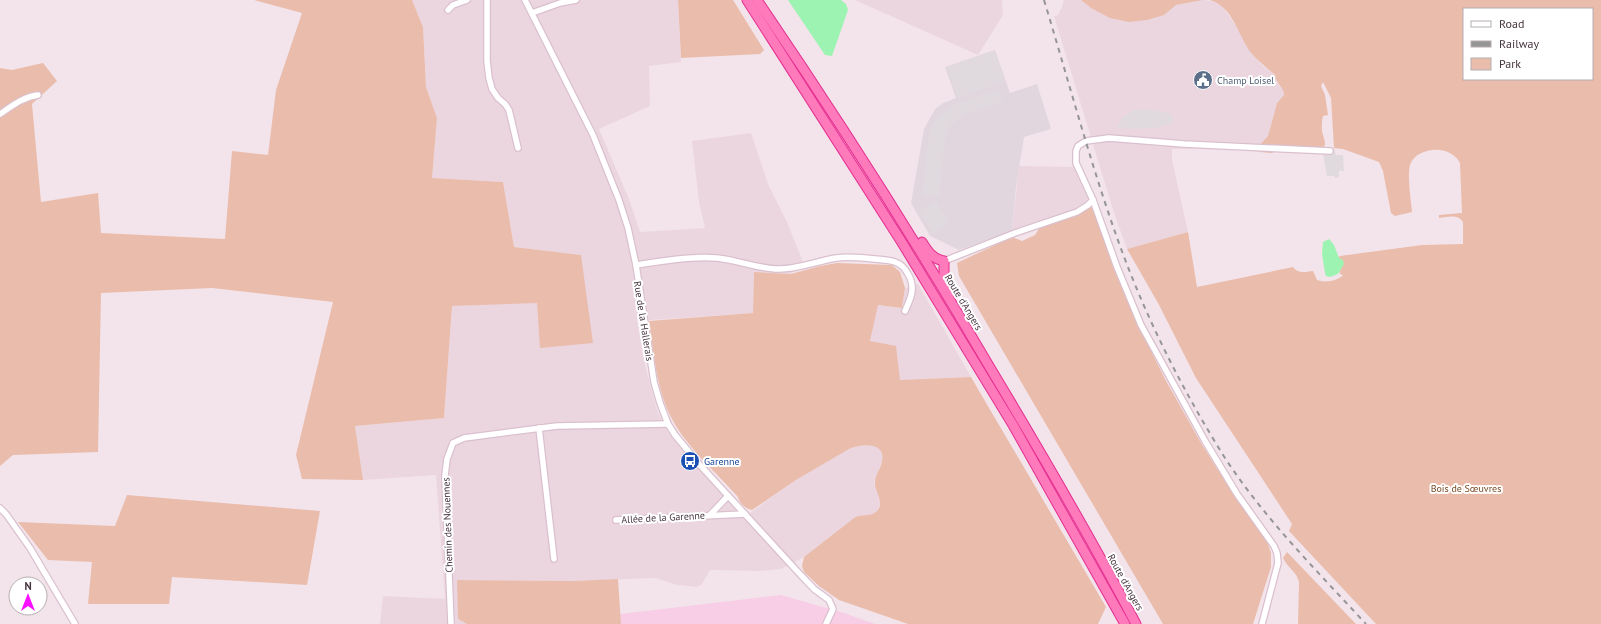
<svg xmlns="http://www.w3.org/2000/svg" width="1601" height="624" viewBox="0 0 1601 624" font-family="'PT Sans',sans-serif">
  <rect width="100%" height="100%" fill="#f3e4eb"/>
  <g fill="#ebd6e0">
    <path d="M 412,0 L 678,0 L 681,62 L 649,66 L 650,106 L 599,129 L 629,199 L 640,232 L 705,228 L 699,202 L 692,141 L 751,133 L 768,184 L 787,222 L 803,262 L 791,274 L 754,272 L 753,313 L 637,321 L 646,369 L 657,410 L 667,431 L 701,471 L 744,517 L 796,480 L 849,449 L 857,446 L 867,445 L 875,446 L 880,449 L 882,455 L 882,461 L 874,482 L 880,503 L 877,511 L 870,516 L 854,518 L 804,557 L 781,569 L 759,571 L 710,570 L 702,584 L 697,587 L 677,585 L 656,578 L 574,581 L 458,580 L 458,619 L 467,624 L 380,624 L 383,596 L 445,599 L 436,475 L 363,480 L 355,426 L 444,418 L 452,306 L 538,302 L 581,255 L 514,247 L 503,182 L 432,178 L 437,118 L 426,87 L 423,27 Z"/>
    <path d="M 855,0 L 1002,0 L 1003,15 L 978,55 Z"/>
    <path d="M 1064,0 L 1081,0 L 1091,8 L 1164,15 L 1176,5 L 1204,0 L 1216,2 L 1222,6 L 1237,27 L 1251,53 L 1263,66 L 1275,75 L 1277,83 L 1283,89 L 1284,95 L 1277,103 L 1268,136 L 1260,149 L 1260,152 L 1222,148 L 1172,149 L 1172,160 L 1188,232 L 1127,249 L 1114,213 L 1054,16 L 1058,15 L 1062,7 Z"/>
    <path d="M 1019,166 L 1076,167 L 1089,196 L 1087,201 L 1081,208 L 1012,231 Z"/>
    <path d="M 918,284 L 971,377 L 900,380 L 870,341 L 877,305 L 902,308 L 905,288 Z"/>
  </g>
  <path fill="#f7cee6" d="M 781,595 L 844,613 L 875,624 L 621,624 L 620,614 Z"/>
  <path fill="#e2d6de" d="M 995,50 L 1010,93 L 1037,84 L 1051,129 L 1024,137 L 1016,187 L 1012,231 L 959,250 L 930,236 L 911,203 L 924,129 L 935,109 L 943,103 L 956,98 L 945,67 Z"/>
  <g fill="#eabcab" fill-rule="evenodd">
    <path d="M 254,0 L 412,0 L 423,27 L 426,87 L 437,118 L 432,178 L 503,182 L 514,247 L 581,255 L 593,343 L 540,348 L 537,303 L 452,306 L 444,418 L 355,426 L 363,480 L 302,479 L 296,455 L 333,302 L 212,288 L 101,293 L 98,452 L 13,455 L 0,466 L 0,68 L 12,70 L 43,63 L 57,81 L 32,104 L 41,202 L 98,193 L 101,233 L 225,239 L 232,151 L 268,155 L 276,90 L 302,13 Z"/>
    <path d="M 678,0 L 733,0 L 764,50 L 760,54 L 681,58 Z"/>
    <path d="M 1081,0 L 1203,0 L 1176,5 L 1164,15 L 1147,20 L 1129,22 L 1110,18 L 1091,8 Z"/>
    <path d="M 1209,0 L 1601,0 L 1601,624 L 1376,624 L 1289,531 L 1292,524 L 1196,378 L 1158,303 L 1127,249 L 1188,232 L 1197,287 L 1293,267 C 1298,274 1305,272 1313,271 L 1317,280 C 1325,283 1338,281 1343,275 L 1340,274 L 1338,258 L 1340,256 L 1422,245 L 1463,244 L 1463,222 C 1458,214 1447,217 1439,218 L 1439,215 L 1462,213 L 1460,163 C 1456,155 1448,151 1440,150 C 1429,149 1414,153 1410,165 C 1407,175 1411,200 1412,212 L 1395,216 L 1391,213 L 1383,171 L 1379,162 L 1343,149 L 1334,148 L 1331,98 L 1323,82 L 1321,86 L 1325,95 L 1328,115 L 1323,116 C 1322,121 1321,129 1323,135 C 1324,139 1325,140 1325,145 L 1322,148 L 1294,147 L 1271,153 L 1260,152 L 1259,146 L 1268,136 L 1277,103 L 1284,95 C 1284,87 1276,84 1275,75 C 1267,68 1259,62 1252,54 C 1238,37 1233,5 1209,0 ZM 1464,9 L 1592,9 L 1592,79 L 1464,79 Z"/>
    <path d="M 1093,207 L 1113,266 L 1139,327 L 1165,379 L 1201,443 L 1235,497 L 1267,541 L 1271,553 L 1271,567 L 1253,624 L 1163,624 L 959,276 L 957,263 L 1012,237 L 1022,241 L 1035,235 L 1040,227 Z"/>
    <path d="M 837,263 L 892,265 L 900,272 L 905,288 L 902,308 L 878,305 L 870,341 L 896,346 L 900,380 L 971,377 L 982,396 L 1106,607 L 1098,624 L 908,624 L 839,600 L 819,586 L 804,572 L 802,566 L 804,557 L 854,518 C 862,513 870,518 877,511 C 885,502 874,491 875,482 C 875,475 881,468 882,461 C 886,441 860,444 849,449 L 796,480 L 752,510 C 746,509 739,503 738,497 C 716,472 688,449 672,419 C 656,389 654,353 649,321 L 753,313 L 754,272 L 791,274 L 820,266 Z"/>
    <path d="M 127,495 L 320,511 L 307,585 L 172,577 L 169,604 L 88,604 L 92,562 L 48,560 L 18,522 L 115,526 Z"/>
    <path d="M 1287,552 L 1356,624 L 1298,624 L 1299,582 C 1297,572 1287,567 1283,558 Z"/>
    <path d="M 618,579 L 621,624 L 467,624 L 458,619 L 457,580 L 574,581 Z"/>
  </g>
  <g fill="#e0dade">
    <path d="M 994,51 L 1005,81 L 958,98 L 947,67 Z"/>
    <path d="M 998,90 L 1002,101 L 962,115 L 950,126 L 945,137 L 939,197 L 922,195 L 929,136 L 936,119 L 947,109 L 953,105 Z"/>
    <path d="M 1149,109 L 1161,111 L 1170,114 L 1173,119 L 1172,124 L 1155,128 L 1127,129 L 1117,127 L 1122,118 L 1134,110 Z"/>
    <path d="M 1322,148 L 1334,148 L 1336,155 L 1343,155 L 1344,171 L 1339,171 L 1339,177 L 1335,178 L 1334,176 L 1327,176 Z"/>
    <path d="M 936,201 L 949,223 L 933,233 L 919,212 Z"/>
  </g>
  <g fill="#9df3b2">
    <path d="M 788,0 L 841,0 L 846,4 L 848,10 L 832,56 L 825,55 Z"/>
    <path d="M 1329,239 L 1334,245 L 1339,258 L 1343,260 L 1344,264 L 1338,274 L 1330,277 L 1326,276 L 1325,273 L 1322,254 L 1323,242 Z"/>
  </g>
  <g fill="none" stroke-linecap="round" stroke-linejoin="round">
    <defs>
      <g id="minor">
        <path d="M 487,0 L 487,61 L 489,78 L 492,89 L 498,98 L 505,104 L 509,110 L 518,148"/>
        <path d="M 525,0 L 593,135 L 619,200 L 628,228 L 636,265 L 654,382 L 660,403 L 668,424 L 675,435 L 699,464 L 797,571 L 814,589 L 829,600 L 833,609 L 826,624"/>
        <path d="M 448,10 L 453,5 L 467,0"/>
        <path d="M 532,13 L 560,3 L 576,0"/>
        <path d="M 0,114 C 12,106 23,97 38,95"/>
        <path d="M 1093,200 L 1117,267 L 1141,325 L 1205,441 L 1237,494 L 1274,546 L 1277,553 L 1278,563 L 1262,624"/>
        <path d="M 944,261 L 1015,233 L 1077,212 L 1088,205 L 1093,200 L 1076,163 L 1076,151 L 1078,146 L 1086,141 L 1109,138 L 1184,144 L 1330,151"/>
        <path d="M 636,265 C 661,261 692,256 717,258 C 738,260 758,269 779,269 C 799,269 817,261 836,258 C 848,256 862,258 875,259 C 889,260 901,260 908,274 C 916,287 911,298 905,311"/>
        <path d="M 539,428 L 554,559"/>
        <path d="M 0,508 L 6,514 L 30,548 L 75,624"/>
        <path d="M 710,515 L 728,496"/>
        <path d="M 616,520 L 745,514"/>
        <path d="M 451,624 L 445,475 L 447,459 L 453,443 L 464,438 L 557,426 L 668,424"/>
      </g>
      <g id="trunk">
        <path d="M 747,0 L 901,241 L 1013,425 L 1125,624"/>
        <path d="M 757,0 C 838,119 916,241 989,366 C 1040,451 1090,536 1136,624"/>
        <path d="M 922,242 C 928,252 933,259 944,261 L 944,275 L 952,292"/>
      </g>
    </defs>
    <use href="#minor" stroke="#dac0cd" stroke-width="8"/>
    <use href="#trunk" stroke="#e52d90" stroke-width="11"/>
    <use href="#minor" stroke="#fff" stroke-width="5.5"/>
    <use href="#trunk" stroke="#ff7aba" stroke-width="9"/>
    <path stroke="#959595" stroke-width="2" stroke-dasharray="5 5" stroke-linecap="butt" d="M 1044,0 C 1069,82 1091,166 1120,246 C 1147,320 1183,391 1225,458 C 1265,519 1317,571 1366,624"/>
  </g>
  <defs>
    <symbol id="civic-disc" viewBox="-11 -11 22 22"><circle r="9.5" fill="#5c6f8a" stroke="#fff"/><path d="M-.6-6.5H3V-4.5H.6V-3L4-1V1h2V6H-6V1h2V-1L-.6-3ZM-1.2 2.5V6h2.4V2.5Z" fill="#fff"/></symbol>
    <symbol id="bus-disc" viewBox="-11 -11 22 22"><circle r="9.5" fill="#1a4fb4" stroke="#fff"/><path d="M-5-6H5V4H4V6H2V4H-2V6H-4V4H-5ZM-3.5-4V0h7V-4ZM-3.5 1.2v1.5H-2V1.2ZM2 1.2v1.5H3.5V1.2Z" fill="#fff"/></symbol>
  </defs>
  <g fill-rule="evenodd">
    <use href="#civic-disc" x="1192" y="69" width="22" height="22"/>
    <use href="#bus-disc" x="679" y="450" width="22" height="22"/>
  </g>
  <g text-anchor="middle" stroke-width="4" stroke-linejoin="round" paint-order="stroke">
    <g font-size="10" fill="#4e5e75" stroke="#fff" text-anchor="start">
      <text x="1217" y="84">Champ Loisel</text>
    </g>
    <g font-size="10" fill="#46343e" stroke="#fff">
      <text transform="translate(964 302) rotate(59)" y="4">Route d'Angers</text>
      <text transform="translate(644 321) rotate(81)" y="4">Rue de la Hallerais</text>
      <text transform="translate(663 517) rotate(-3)" y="4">Allée de la Garenne</text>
      <text transform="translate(447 525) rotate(-92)" y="4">Chemin des Nouennes</text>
      <text transform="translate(1126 582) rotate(61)" y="4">Route d'Angers</text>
    </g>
    <g font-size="10" fill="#164399" stroke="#fff" text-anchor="start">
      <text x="704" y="465">Garenne</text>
    </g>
    <g font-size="10" fill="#7a4b25" stroke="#fff">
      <text x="1466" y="492">Bois de Sœuvres</text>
    </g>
  </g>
  <rect x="1463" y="8" width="130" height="72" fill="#ffffff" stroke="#b5aeb2"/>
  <rect x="1471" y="21" width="20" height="6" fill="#ffffff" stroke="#b5aeb2"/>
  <text x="1499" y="28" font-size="12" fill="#46343e">Road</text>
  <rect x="1471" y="41" width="20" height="6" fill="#959595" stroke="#b5aeb2"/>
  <text x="1499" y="48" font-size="12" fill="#46343e">Railway</text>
  <rect x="1471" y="58" width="20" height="12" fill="#eabcab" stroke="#b5aeb2"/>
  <text x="1499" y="68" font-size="12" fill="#46343e">Park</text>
  <g transform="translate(28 596)"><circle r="19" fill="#ffffff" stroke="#b5aeb2"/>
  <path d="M0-3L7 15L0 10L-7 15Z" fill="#fa0fff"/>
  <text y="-6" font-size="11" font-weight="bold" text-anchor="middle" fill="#46343e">N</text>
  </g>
</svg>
